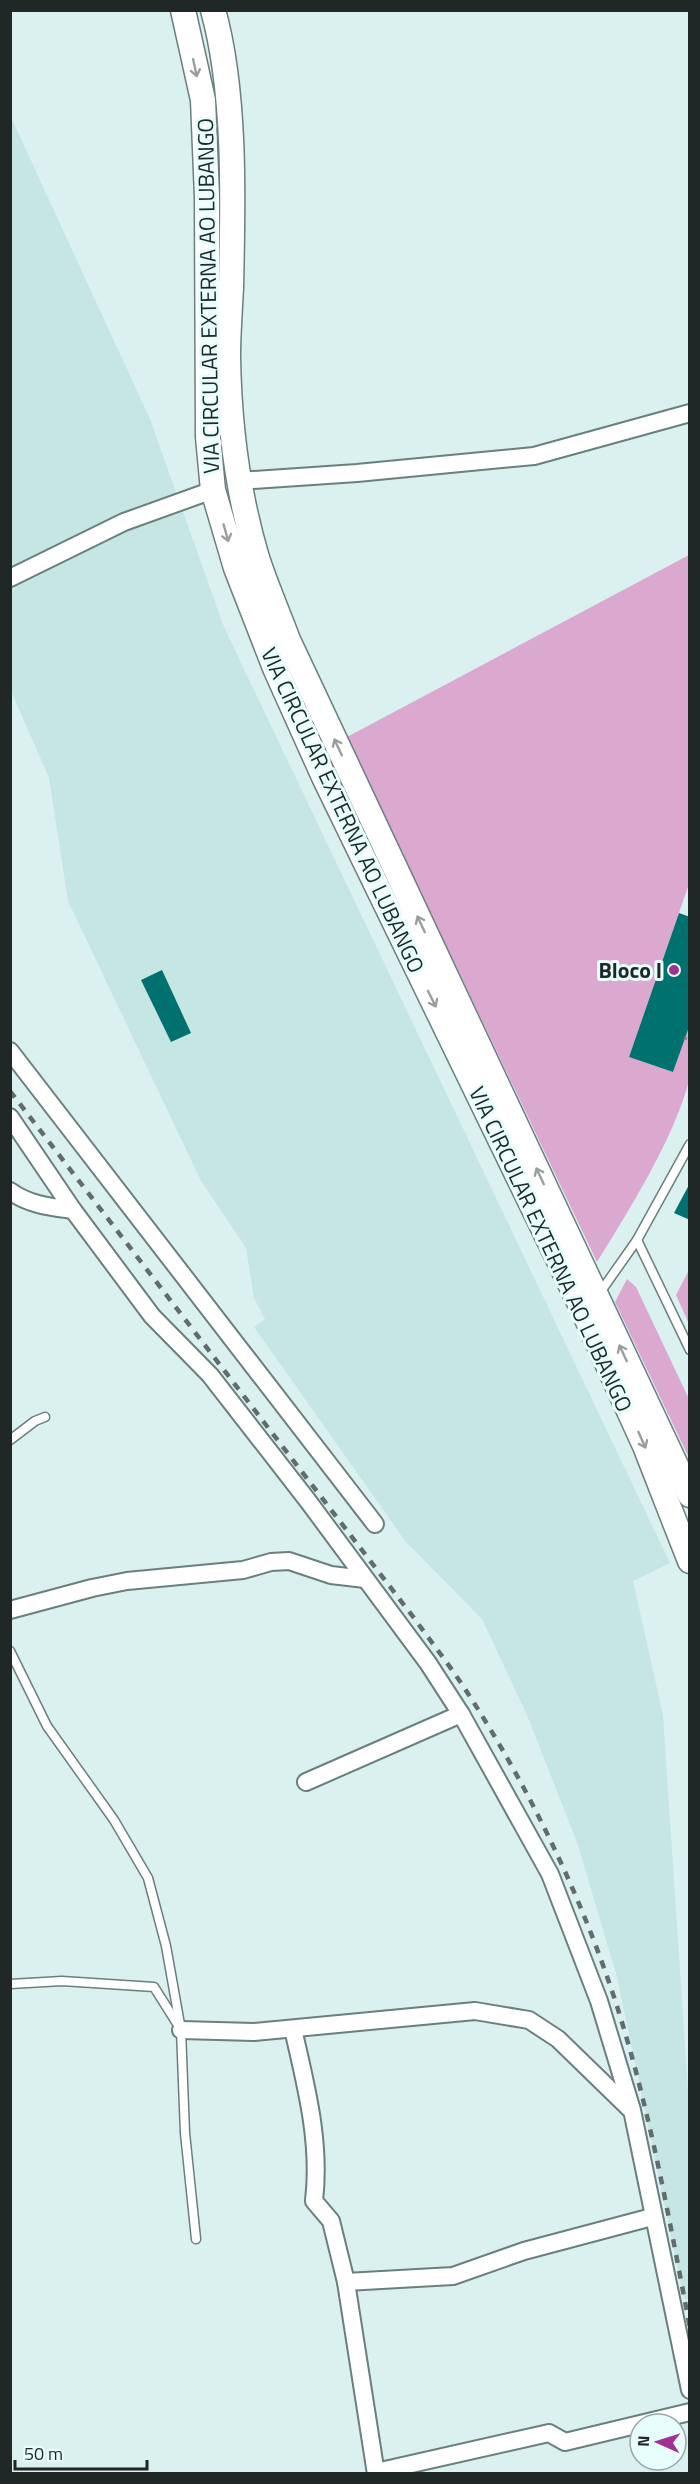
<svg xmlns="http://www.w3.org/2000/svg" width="700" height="2484" viewBox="0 0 700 2484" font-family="'Titillium Web',sans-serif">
  <rect width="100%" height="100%" fill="#daf1f0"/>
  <path fill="#c6e6e4" d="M 10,115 L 150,419 L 224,627 L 670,1563 L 633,1581 L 663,1715 L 689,2106 L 689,2299 L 684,2299 L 617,1977 L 578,1845 L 527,1715 L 482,1619 L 406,1542 L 254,1327 L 265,1319 L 254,1298 L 246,1248 L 201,1181 L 68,901 L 49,778 L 11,691 Z"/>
  <g fill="#dba8d0">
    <path d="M 689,555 L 689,884 L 629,1057 L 673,1072 L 689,1024 C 689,1041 693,1063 689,1080 C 675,1137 628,1212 597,1262 L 347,737 Z"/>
    <path d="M 689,1270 L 689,1324 L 676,1295 Z"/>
    <path d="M 627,1279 L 636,1287 L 689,1399 L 689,1458 L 615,1302 Z"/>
  </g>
  <g fill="#00716f">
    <path d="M 679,913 L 690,917 L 690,1024 L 673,1072 L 629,1057 Z"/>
    <path d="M 162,970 L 191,1033 L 171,1042 L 141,980 Z"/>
    <path d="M 690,1183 L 690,1220 L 674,1213 Z"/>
  </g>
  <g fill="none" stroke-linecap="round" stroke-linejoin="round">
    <defs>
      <g id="service">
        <path d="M 637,1240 L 690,1350"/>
        <path d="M 599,1294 L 637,1240 L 690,1144"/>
        <path d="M 10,1440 L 35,1421 L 45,1417"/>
        <path d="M 10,1651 L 47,1726 L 114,1820 L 148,1878 L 166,1946 L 181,2030 L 185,2133 L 196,2239"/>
        <path d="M 10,1984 L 62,1981 L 154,1987 L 178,2025"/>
      </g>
      <g id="minor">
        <path d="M 239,481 L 357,473 L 534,456 L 690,413"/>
        <path d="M 10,578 L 124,522 L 213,490"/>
        <path d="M 10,1051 L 375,1524"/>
        <path d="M 10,1117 L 73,1210 L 152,1316 L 210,1375 L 308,1501 L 428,1663 L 461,1714 L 550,1874 L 599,2001 L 632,2110 L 690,2390"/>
        <path d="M 10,1191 C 29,1205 51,1207 73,1210"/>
        <path d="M 10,1610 L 92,1588 L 127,1581 L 243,1570 L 271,1562 L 289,1561 L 331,1575 L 365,1579"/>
        <path d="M 306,1782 L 461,1714"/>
        <path d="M 293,2029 C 306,2086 321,2142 314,2201 L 331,2221 L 346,2282 L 453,2276 L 524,2251 L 652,2217"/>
        <path d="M 181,2030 L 254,2032 L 475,2011 L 529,2020 L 558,2039 L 630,2109"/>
        <path d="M 346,2282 L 376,2474"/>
        <path d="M 376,2472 L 549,2433 L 565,2442 L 690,2412"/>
      </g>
      <g id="secondary">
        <path d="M 183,10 L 203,100 L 207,197 L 208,437 L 213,490 L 236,568 L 275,668 L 324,777 L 581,1306 L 645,1446 L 690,1561"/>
        <path d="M 213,10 C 236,92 233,202 231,287 C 230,310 228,333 228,356 C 229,423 238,494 257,558 C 266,586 278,613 288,640 L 690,1495"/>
      </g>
    </defs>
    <use href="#service" stroke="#6a7f7e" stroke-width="11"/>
    <use href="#minor" stroke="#6a7f7e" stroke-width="20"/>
    <use href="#secondary" stroke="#6a7f7e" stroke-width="27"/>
    <path stroke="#768685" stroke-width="3" stroke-dasharray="3 3" stroke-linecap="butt" d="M 684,1038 L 690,1040"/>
    <use href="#service" stroke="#fff" stroke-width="8"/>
    <use href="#minor" stroke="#fff" stroke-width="16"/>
    <use href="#secondary" stroke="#fff" stroke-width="24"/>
    <path stroke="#606d6c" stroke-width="4.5" stroke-dasharray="8 8" stroke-linecap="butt" d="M 10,1091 L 414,1618 C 432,1643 451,1667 467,1692 C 528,1786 579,1891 614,1997 C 649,2104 669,2218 690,2328"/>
  </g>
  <defs><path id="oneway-shaft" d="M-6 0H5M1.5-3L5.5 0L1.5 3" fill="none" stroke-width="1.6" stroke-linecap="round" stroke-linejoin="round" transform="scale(1.5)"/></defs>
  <g stroke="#9a9e9e">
    <use href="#oneway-shaft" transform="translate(195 68) rotate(78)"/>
    <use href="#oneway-shaft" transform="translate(226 533) rotate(74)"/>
    <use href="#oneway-shaft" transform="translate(338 747) rotate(-115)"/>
    <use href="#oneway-shaft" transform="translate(421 924) rotate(-115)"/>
    <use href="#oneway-shaft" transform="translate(432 999) rotate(64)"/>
    <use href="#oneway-shaft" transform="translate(540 1176) rotate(-115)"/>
    <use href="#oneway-shaft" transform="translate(623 1353) rotate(-115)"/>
    <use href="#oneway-shaft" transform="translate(642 1440) rotate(66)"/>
  </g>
  <circle fill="#a03291" stroke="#e7fefd" stroke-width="2" cx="674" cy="970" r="6"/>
  <g text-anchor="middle" stroke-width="6" stroke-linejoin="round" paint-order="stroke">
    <g font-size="22" fill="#1f2827" stroke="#e7fefd">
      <text transform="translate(208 296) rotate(-91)" y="8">VIA CIRCULAR EXTERNA AO LUBANGO</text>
      <text transform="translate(343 810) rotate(65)" y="8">VIA CIRCULAR EXTERNA AO LUBANGO</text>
      <text transform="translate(551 1249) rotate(65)" y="8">VIA CIRCULAR EXTERNA AO LUBANGO</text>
    </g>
    <g font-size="22" font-weight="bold" fill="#1f2827" stroke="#e7fefd" text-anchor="end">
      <text x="662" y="978">Bloco I</text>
    </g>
  </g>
  <rect width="700" height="2484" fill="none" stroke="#1f2827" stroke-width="24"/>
  <g transform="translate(658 2442) rotate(273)"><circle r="28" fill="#e7fefd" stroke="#97a8a7" stroke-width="1.5"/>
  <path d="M0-4.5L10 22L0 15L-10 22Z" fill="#a03291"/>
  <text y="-9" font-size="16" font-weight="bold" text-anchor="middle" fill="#1f2827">N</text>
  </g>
  <path d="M15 2460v9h132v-9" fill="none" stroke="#1f2827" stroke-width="3"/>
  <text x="24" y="2460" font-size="18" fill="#1f2827" stroke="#e7fefd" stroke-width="4.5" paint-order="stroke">50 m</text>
</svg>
